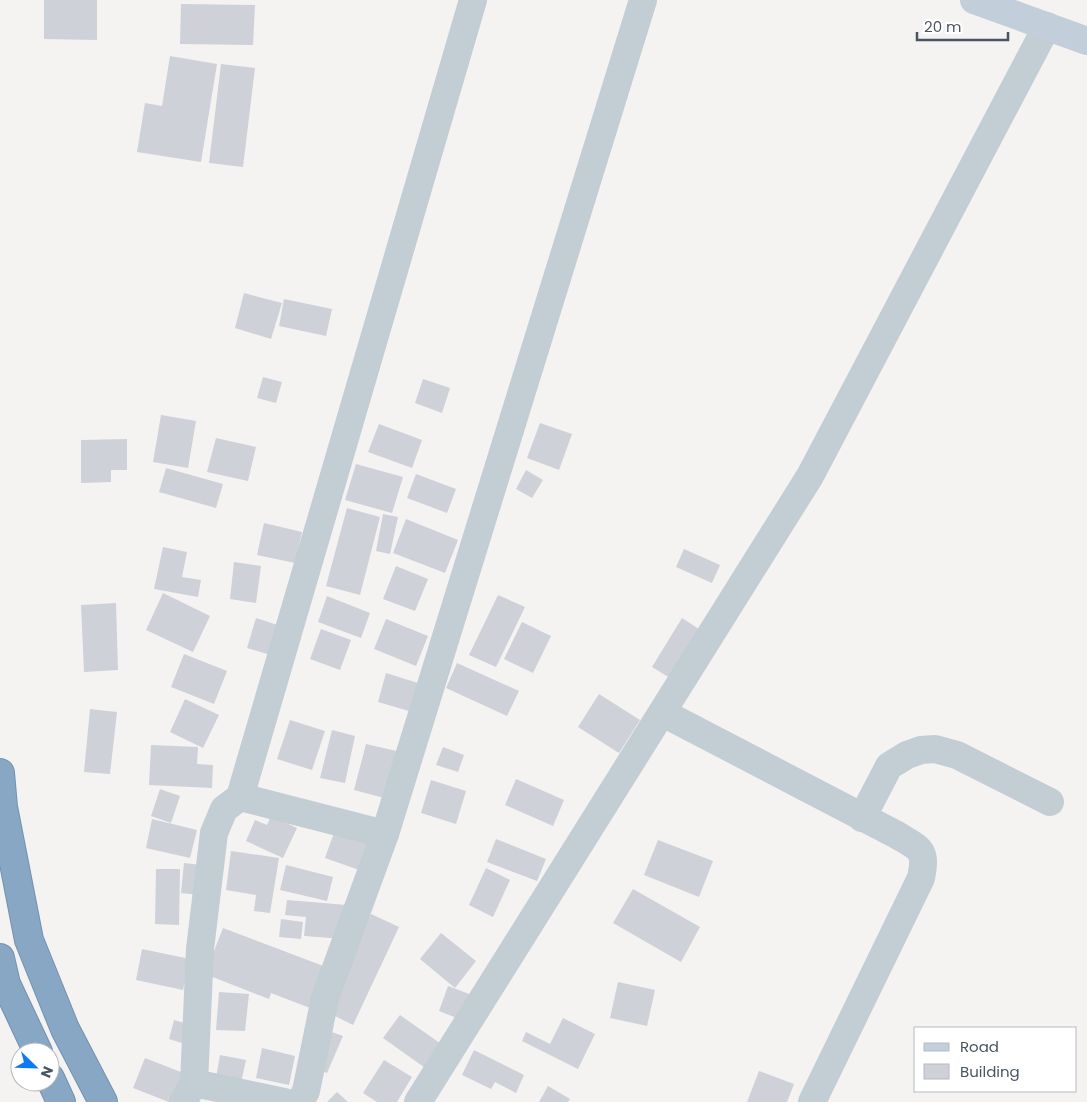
<svg xmlns="http://www.w3.org/2000/svg" width="1087" height="1102" viewBox="0 0 1087 1102" font-family="Poppins,sans-serif">
  <rect width="100%" height="100%" fill="#f5f2f2"/>
  <g fill="#ced1d8">
    <path d="M 44,0 L 97,0 L 97,40 L 44,39 Z"/>
    <path d="M 181,4 L 255,5 L 253,45 L 180,44 Z"/>
    <path d="M 170,56 L 217,64 L 201,162 L 137,152 L 145,103 L 162,106 Z"/>
    <path d="M 221,64 L 255,68 L 243,167 L 209,163 Z"/>
    <path d="M 244,293 L 282,303 L 271,339 L 235,328 Z"/>
    <path d="M 284,299 L 332,309 L 326,336 L 279,326 Z"/>
    <path d="M 263,377 L 282,382 L 276,403 L 257,398 Z"/>
    <path d="M 423,379 L 450,388 L 442,413 L 415,403 Z"/>
    <path d="M 161,415 L 196,421 L 188,468 L 153,462 Z"/>
    <path d="M 540,423 L 572,434 L 559,470 L 527,458 Z"/>
    <path d="M 379,424 L 422,440 L 412,468 L 368,452 Z"/>
    <path d="M 216,438 L 256,447 L 248,481 L 207,472 Z"/>
    <path d="M 127,439 L 127,470 L 111,470 L 111,482 L 81,483 L 81,440 Z"/>
    <path d="M 356,464 L 403,477 L 392,513 L 345,500 Z"/>
    <path d="M 166,468 L 223,484 L 216,508 L 159,492 Z"/>
    <path d="M 526,470 L 543,480 L 532,498 L 516,489 Z"/>
    <path d="M 416,474 L 456,489 L 447,513 L 407,498 Z"/>
    <path d="M 347,508 L 380,517 L 360,595 L 326,586 Z"/>
    <path d="M 383,514 L 398,517 L 390,554 L 376,551 Z"/>
    <path d="M 406,519 L 458,540 L 445,573 L 393,553 Z"/>
    <path d="M 264,523 L 302,532 L 295,563 L 257,555 Z"/>
    <path d="M 163,547 L 187,552 L 182,577 L 201,580 L 198,597 L 154,589 Z"/>
    <path d="M 684,549 L 720,565 L 712,583 L 676,567 Z"/>
    <path d="M 234,562 L 261,566 L 256,603 L 230,599 Z"/>
    <path d="M 396,566 L 428,579 L 415,611 L 383,599 Z"/>
    <path d="M 163,593 L 210,616 L 193,652 L 146,630 Z"/>
    <path d="M 498,595 L 525,607 L 496,667 L 469,655 Z"/>
    <path d="M 327,596 L 370,613 L 361,638 L 318,622 Z"/>
    <path d="M 116,603 L 118,670 L 84,672 L 81,605 Z"/>
    <path d="M 256,618 L 284,627 L 274,656 L 247,648 Z"/>
    <path d="M 682,618 L 708,635 L 678,683 L 652,667 Z"/>
    <path d="M 386,619 L 428,636 L 416,666 L 374,649 Z"/>
    <path d="M 522,622 L 551,636 L 533,673 L 504,659 Z"/>
    <path d="M 321,629 L 351,640 L 340,670 L 310,659 Z"/>
    <path d="M 184,654 L 227,671 L 214,704 L 171,687 Z"/>
    <path d="M 457,663 L 519,691 L 507,716 L 446,688 Z"/>
    <path d="M 386,673 L 418,683 L 409,711 L 378,702 Z"/>
    <path d="M 599,694 L 640,720 L 619,753 L 578,727 Z"/>
    <path d="M 185,699 L 219,715 L 203,748 L 170,732 Z"/>
    <path d="M 90,709 L 117,712 L 110,774 L 84,772 Z"/>
    <path d="M 290,720 L 325,731 L 312,770 L 277,759 Z"/>
    <path d="M 332,730 L 355,736 L 345,783 L 320,778 Z"/>
    <path d="M 366,744 L 401,752 L 388,799 L 354,790 Z"/>
    <path d="M 151,745 L 198,747 L 197,764 L 213,765 L 212,788 L 149,785 Z"/>
    <path d="M 443,747 L 464,755 L 458,772 L 436,765 Z"/>
    <path d="M 516,779 L 564,800 L 553,826 L 505,805 Z"/>
    <path d="M 431,780 L 466,791 L 456,824 L 421,813 Z"/>
    <path d="M 160,789 L 180,796 L 171,823 L 151,816 Z"/>
    <path d="M 271,816 L 297,828 L 283,858 L 246,841 L 255,820 L 267,825 Z"/>
    <path d="M 152,819 L 197,830 L 190,858 L 146,848 Z"/>
    <path d="M 336,827 L 373,841 L 362,871 L 325,858 Z"/>
    <path d="M 496,839 L 546,859 L 537,881 L 487,862 Z"/>
    <path d="M 658,840 L 713,861 L 699,897 L 644,875 Z"/>
    <path d="M 231,851 L 279,858 L 270,913 L 254,911 L 256,895 L 226,890 Z"/>
    <path d="M 184,863 L 201,865 L 199,895 L 181,893 Z"/>
    <path d="M 286,865 L 333,877 L 327,901 L 280,890 Z"/>
    <path d="M 486,868 L 510,880 L 493,917 L 469,905 Z"/>
    <path d="M 156,869 L 180,869 L 179,925 L 155,924 Z"/>
    <path d="M 633,889 L 700,927 L 681,962 L 613,923 Z"/>
    <path d="M 287,900 L 347,905 L 344,939 L 304,936 L 306,917 L 285,915 Z"/>
    <path d="M 371,914 L 399,927 L 353,1025 L 325,1011 Z"/>
    <path d="M 281,919 L 303,922 L 301,939 L 279,937 Z"/>
    <path d="M 223,928 L 326,967 L 310,1008 L 271,993 L 269,999 L 205,974 Z"/>
    <path d="M 441,933 L 476,961 L 455,988 L 420,959 Z"/>
    <path d="M 142,949 L 190,959 L 183,990 L 136,980 Z"/>
    <path d="M 618,982 L 655,990 L 647,1026 L 610,1018 Z"/>
    <path d="M 448,986 L 472,995 L 462,1020 L 439,1011 Z"/>
    <path d="M 219,992 L 249,994 L 245,1031 L 216,1030 Z"/>
    <path d="M 400,1015 L 444,1046 L 428,1070 L 383,1038 Z"/>
    <path d="M 563,1018 L 595,1034 L 578,1069 L 522,1041 L 526,1032 L 550,1044 Z"/>
    <path d="M 174,1020 L 188,1024 L 182,1043 L 169,1039 Z"/>
    <path d="M 329,1031 L 343,1036 L 327,1073 L 314,1068 Z"/>
    <path d="M 262,1048 L 295,1056 L 289,1085 L 256,1078 Z"/>
    <path d="M 474,1050 L 524,1075 L 516,1093 L 495,1082 L 491,1089 L 462,1075 Z"/>
    <path d="M 220,1055 L 246,1060 L 241,1083 L 216,1078 Z"/>
    <path d="M 145,1058 L 186,1074 L 176,1102 L 169,1102 L 133,1088 Z"/>
    <path d="M 384,1060 L 412,1077 L 397,1102 L 377,1102 L 363,1093 Z"/>
    <path d="M 759,1071 L 794,1084 L 787,1102 L 747,1102 Z"/>
    <path d="M 548,1086 L 570,1099 L 568,1102 L 539,1102 Z"/>
    <path d="M 337,1092 L 348,1102 L 327,1102 Z"/>
  </g>
  <g fill="none" stroke-linecap="round" stroke-linejoin="round">
    <defs>
      <g id="highway">
        <path d="M 0,773 L 3,807 L 29,940 L 65,1029 L 103,1102"/>
        <path d="M 0,958 L 6,984 L 38,1052"/>
        <path d="M 50,1078 L 61,1102"/>
      </g>
    </defs>
    <use href="#highway" stroke="#7292b0" stroke-width="30"/>
    <g stroke="#c2cdd4" stroke-width="28">
      <path d="M 663,713 L 897,835 C 920,849 927,849 921,878 L 812,1102"/>
      <path d="M 240,797 L 385,834"/>
      <path d="M 862,818 L 889,766 L 907,755 L 921,750 L 935,749 L 957,755 L 1050,802"/>
      <path d="M 194,1083 L 284,1102"/>
      <path d="M 183,1102 L 194,1083 L 200,949 L 214,833 L 224,809 L 240,797 L 473,0"/>
      <path d="M 300,1102 L 306,1091 L 325,998 L 385,834 L 643,0"/>
      <path d="M 418,1102 L 810,476 L 1047,26"/>
    </g>
    <path stroke="#c2ceda" stroke-width="28" d="M 974,0 L 1087,41"/>
    <use href="#highway" stroke="#87a7c4" stroke-width="28"/>
  </g>
  <rect x="914" y="1027" width="162" height="65" fill="#ffffff" stroke="#b6bbc0"/>
  <rect x="924" y="1043" width="25" height="8" fill="#c2ceda" stroke="#b6bbc0"/>
  <text x="960" y="1052" font-size="15" fill="#485662">Road</text>
  <rect x="924" y="1064" width="25" height="15" fill="#ced1d8" stroke="#b6bbc0"/>
  <text x="960" y="1077" font-size="15" fill="#485662">Building</text>
  <g transform="translate(35 1067) rotate(113)"><circle r="24" fill="#ffffff" stroke="#b6bbc0"/>
  <path d="M0-4L9 19L0 12L-9 19Z" fill="#0c7af5"/>
  <text y="-8" font-size="14" font-weight="bold" text-anchor="middle" fill="#485662">N</text>
  </g>
  <path d="M917 32v8h91v-8" fill="none" stroke="#485662" stroke-width="2.5"/>
  <text x="924" y="32" font-size="15" fill="#485662" stroke="#ffffff" stroke-width="4" paint-order="stroke">20 m</text>
</svg>
